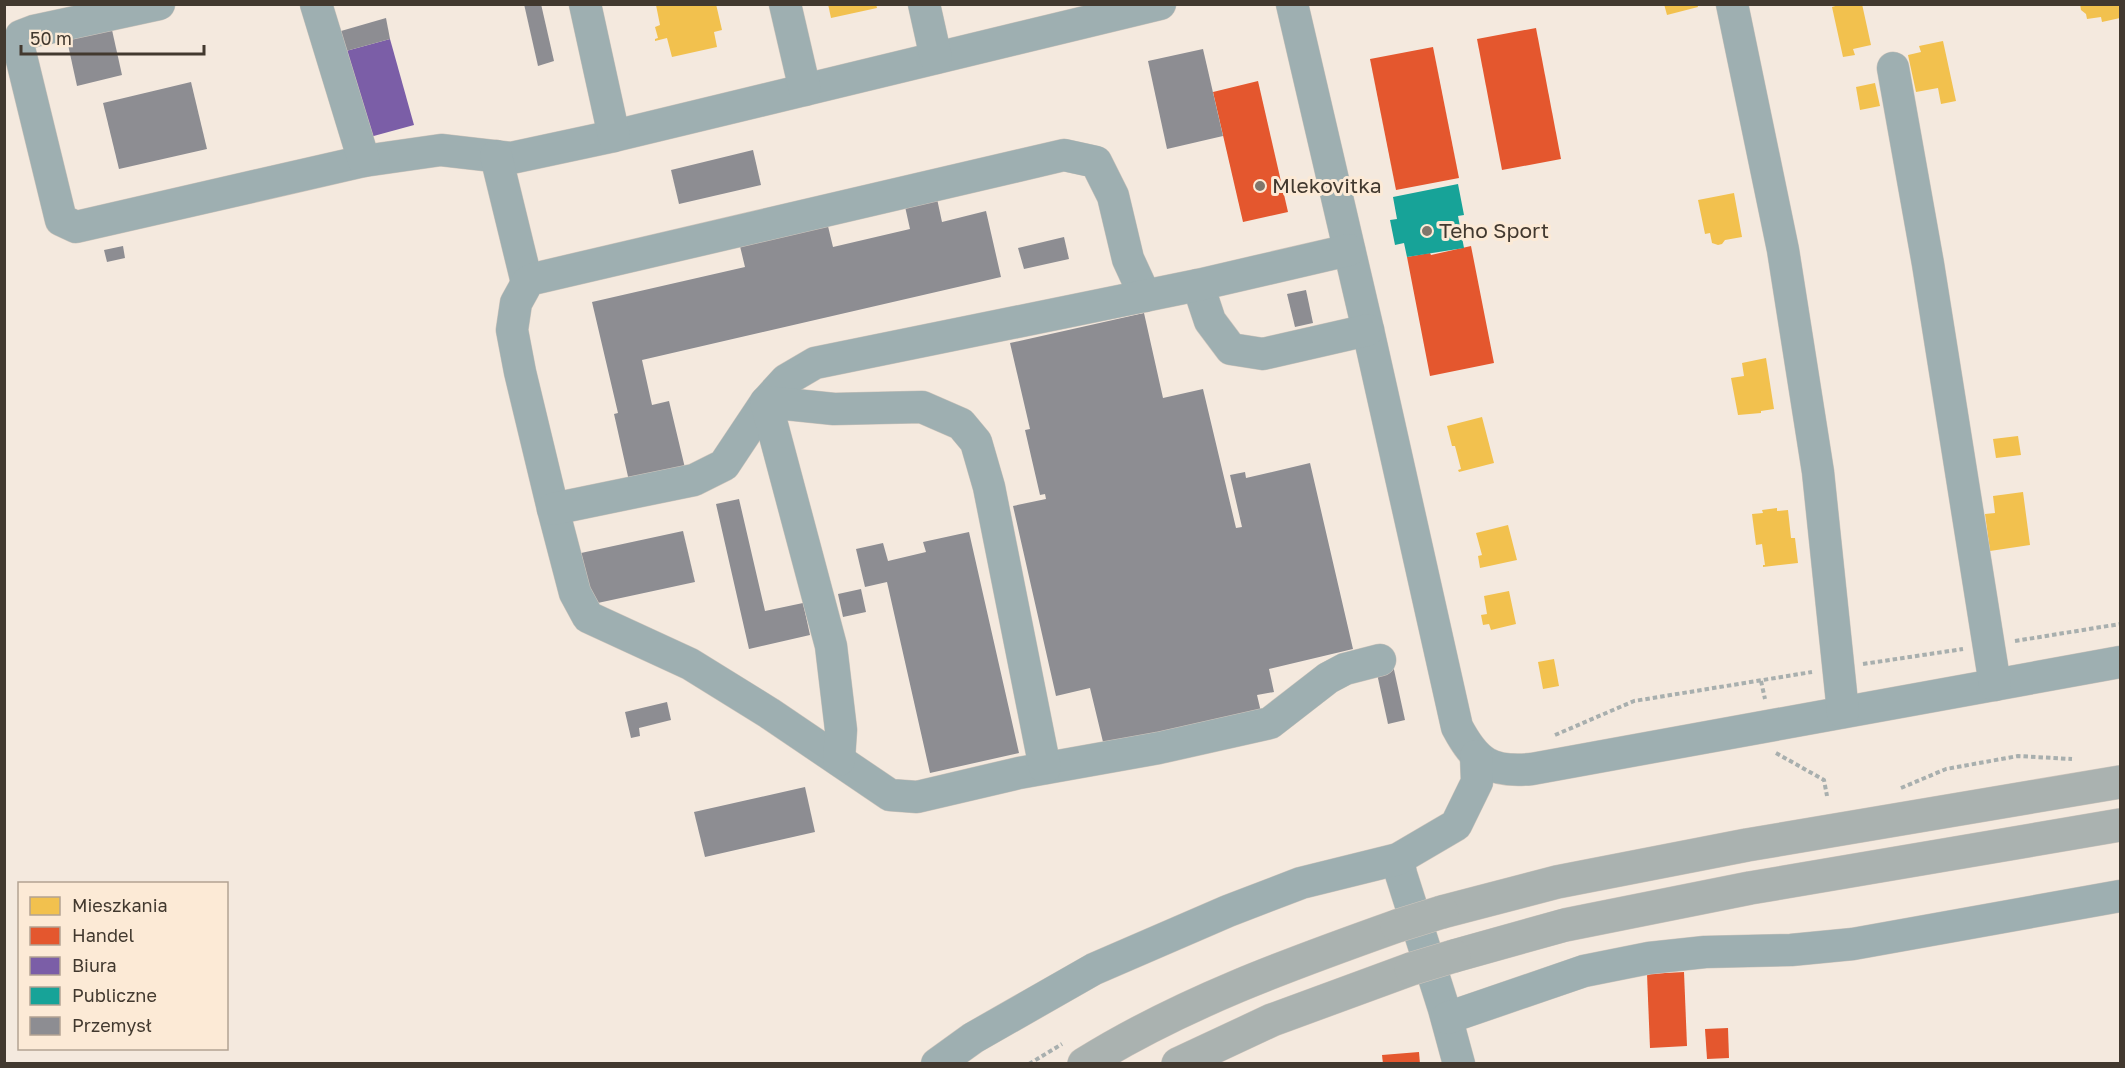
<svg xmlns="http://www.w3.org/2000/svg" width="2125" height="1068" viewBox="0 0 2125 1068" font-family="'Golos Text',sans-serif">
  <rect width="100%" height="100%" fill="#f4e9de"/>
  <g fill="#f2c14e">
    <path d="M 716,4 L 722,30 L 714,32 L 717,47 L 672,57 L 667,38 L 655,41 L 655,39 L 658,38 L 655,27 L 660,25 L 656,5 Z"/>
    <path d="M 828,4 L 876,4 L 877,8 L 831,18 Z"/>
    <path d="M 1664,4 L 1697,4 L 1698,7 L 1667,15 Z"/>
    <path d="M 1842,4 L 1862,4 L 1871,45 L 1853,49 L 1855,55 L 1843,57 L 1832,7 Z"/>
    <path d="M 2080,4 L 2120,4 L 2120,18 L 2102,22 L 2101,17 L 2087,19 L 2086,14 L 2081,10 Z"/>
    <path d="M 1943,41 L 1956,101 L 1941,104 L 1938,88 L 1916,92 L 1908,55 L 1921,52 L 1919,46 Z"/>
    <path d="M 1875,83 L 1880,106 L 1860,110 L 1856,87 Z"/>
    <path d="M 1734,193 L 1742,237 L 1725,240 L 1722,244 L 1718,245 L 1712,243 L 1710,233 L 1705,234 L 1698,200 Z"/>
    <path d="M 1766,358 L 1774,409 L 1761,411 L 1761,413 L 1738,415 L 1731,378 L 1744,376 L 1742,363 Z"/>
    <path d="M 1482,417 L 1494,463 L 1459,472 L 1458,470 L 1461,469 L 1455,446 L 1452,446 L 1447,426 Z"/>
    <path d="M 2018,436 L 2021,455 L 1996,458 L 1993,439 Z"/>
    <path d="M 2023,492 L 2030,545 L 1990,551 L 1985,514 L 1995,513 L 1993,496 Z"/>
    <path d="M 1777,508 L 1777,511 L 1788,510 L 1791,538 L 1795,538 L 1798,563 L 1763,567 L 1763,565 L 1765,565 L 1762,544 L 1756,545 L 1752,514 L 1763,513 L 1762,510 Z"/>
    <path d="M 1508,525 L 1517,560 L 1480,568 L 1478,556 L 1482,555 L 1476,533 Z"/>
    <path d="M 1509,591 L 1516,624 L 1491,630 L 1489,624 L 1483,625 L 1481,615 L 1487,614 L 1484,596 Z"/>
    <path d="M 1554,659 L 1559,686 L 1543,689 L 1538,662 Z"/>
  </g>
  <g fill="#e4572e">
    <path d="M 1536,28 L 1561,159 L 1502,170 L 1477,39 Z"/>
    <path d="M 1433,47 L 1459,178 L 1396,190 L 1370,59 Z"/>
    <path d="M 1258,81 L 1288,212 L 1243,222 L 1213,92 Z"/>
    <path d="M 1471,246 L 1494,363 L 1430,376 L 1407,257 L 1430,253 L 1431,255 Z"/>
    <path d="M 1684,972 L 1687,1046 L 1650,1048 L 1647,974 Z"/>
    <path d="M 1728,1028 L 1729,1058 L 1707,1059 L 1705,1029 Z"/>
    <path d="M 1419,1052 L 1420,1064 L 1383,1064 L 1382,1055 Z"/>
  </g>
  <path fill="#7b5ea7" d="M 390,39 L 414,125 L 370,137 L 346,51 Z"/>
  <path fill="#17a398" d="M 1458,184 L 1464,215 L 1458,216 L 1464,248 L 1407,257 L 1404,243 L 1395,245 L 1390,220 L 1397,219 L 1393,197 Z"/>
  <g fill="#8d8d92">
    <path d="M 524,4 L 541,4 L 554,61 L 538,66 Z"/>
    <path d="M 386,18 L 390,39 L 346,51 L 341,31 Z"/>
    <path d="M 112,30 L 122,75 L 77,86 L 67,40 Z"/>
    <path d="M 1203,49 L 1223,136 L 1167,149 L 1148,61 Z"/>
    <path d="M 191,82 L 207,149 L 119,169 L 103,103 Z"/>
    <path d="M 753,150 L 761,185 L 679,204 L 671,170 Z"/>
    <path d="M 936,194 L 942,222 L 986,211 L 1001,277 L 642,360 L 652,405 L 669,401 L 685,468 L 629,481 L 614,414 L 618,413 L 592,302 L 745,267 L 739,242 L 827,222 L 833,247 L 910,229 L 904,202 Z"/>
    <path d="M 1064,237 L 1069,259 L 1024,269 L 1018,248 Z"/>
    <path d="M 123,246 L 125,258 L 107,262 L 104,250 Z"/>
    <path d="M 1306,290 L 1313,323 L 1295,327 L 1287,294 Z"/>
    <path d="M 1144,313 L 1163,398 L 1203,389 L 1236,528 L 1242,527 L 1230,475 L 1245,472 L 1246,478 L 1310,463 L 1353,649 L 1269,669 L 1274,692 L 1257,695 L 1261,712 L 1191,729 L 1103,742 L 1090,688 L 1056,696 L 1013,506 L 1046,499 L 1045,494 L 1040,495 L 1025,430 L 1030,429 L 1010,343 Z"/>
    <path d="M 739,499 L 765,611 L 803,603 L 810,635 L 749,649 L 716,504 Z"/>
    <path d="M 683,531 L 695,582 L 593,604 L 581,553 Z"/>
    <path d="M 969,532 L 1019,753 L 930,773 L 887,582 L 865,587 L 856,549 L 883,543 L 888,561 L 926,552 L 923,542 Z"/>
    <path d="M 861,589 L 866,612 L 843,617 L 838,594 Z"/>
    <path d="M 1393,665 L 1405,720 L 1388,724 L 1376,669 Z"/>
    <path d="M 667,702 L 671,720 L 639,728 L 640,736 L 631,738 L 625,712 Z"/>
    <path d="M 805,787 L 815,832 L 705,857 L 694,812 Z"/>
  </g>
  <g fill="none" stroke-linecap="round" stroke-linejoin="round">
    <defs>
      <g id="minor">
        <path d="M 159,4 L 34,31 L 21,36 L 18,44 L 61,220 L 76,227 L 364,161 L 441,150 L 511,158 L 614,136 L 1160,4"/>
        <path d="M 316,4 L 364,161"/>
        <path d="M 585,4 L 614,136"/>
        <path d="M 785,4 L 805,90"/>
        <path d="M 924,4 L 936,58"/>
        <path d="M 1292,4 L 1368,330 L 1457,727 C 1476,763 1491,773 1532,769 L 2120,662"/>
        <path d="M 1732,4 L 1783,250 L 1818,472 L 1843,712"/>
        <path d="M 1893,68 L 1928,264 L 1995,685"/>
        <path d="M 496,156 L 527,283"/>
        <path d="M 1198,285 L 1210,321 L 1231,349 L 1263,354 L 1368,330"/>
        <path d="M 1145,296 L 1128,259 L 1113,196 L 1096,162 L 1064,155 L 533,279 L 527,283 L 516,303 L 512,330 L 520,372 L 553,509 L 575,593 L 588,617 L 690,664 L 769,713 L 890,795 L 917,797 L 1019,773 L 1159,748 L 1270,723 L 1328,678 L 1345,669 L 1380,660"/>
        <path d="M 553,509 L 694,480 L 724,465 L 766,402 L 786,380 L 815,363 L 1198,285 L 1349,250"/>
        <path d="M 839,760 L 841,730 L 831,646 L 766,402 L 834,409 L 922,407 L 961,424 L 976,442 L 989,487 L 1045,768"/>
        <path d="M 1398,859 L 1401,874 L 1444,1009 L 1459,1064"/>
        <path d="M 1447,1018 L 1584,971 L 1649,958 L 1705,952 L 1791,950 L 1853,944 L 2120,896"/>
        <path d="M 937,1064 L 973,1038 L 1094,969 L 1228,911 L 1301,883 L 1398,859 L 1456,825 L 1477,782 L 1476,756"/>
      </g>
      <g id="major">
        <path d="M 1442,912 L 1557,882 L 1747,845 L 2120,782"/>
        <path d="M 1454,956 L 1565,925 L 1750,888 L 2120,825"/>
        <path d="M 1084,1064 C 1182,1003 1290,964 1397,926"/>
        <path d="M 1178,1064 L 1272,1020 L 1411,969"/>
      </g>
    </defs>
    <use href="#minor" stroke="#cfc6bd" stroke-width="33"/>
    <use href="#major" stroke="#cfc6bd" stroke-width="34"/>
    <g stroke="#a8afae" stroke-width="4" stroke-dasharray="4.5 3" stroke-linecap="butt">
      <path d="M 2015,641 L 2120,624"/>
      <path d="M 1863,664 L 1963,649"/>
      <path d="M 1761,681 L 1765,699"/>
      <path d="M 1555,735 L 1634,701 L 1812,672"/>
      <path d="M 1776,753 L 1824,780 L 1827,796"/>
      <path d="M 1901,788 L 1946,769 L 2018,756 L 2072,759"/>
      <path d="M 1029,1064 L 1062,1044"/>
    </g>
    <use href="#minor" stroke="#9eafb1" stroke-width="32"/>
    <use href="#major" stroke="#aab2b0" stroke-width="33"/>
    <defs>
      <g id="major-bridge">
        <path d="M 1397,926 L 1442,912"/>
        <path d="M 1411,969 L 1454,956"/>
      </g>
    </defs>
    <use href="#major-bridge" stroke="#cfc6bd" stroke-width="34" stroke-linecap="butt"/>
    <use href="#major-bridge" stroke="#aab2b0" stroke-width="33"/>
  </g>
  <g fill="#80776c" stroke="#fcead6" stroke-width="2">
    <circle cx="1260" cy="186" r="6"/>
    <circle cx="1427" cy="231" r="6"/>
  </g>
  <g text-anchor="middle" stroke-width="6" stroke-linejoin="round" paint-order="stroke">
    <g font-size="21" fill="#42392f" stroke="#fcead6" text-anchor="start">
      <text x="1272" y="193">Mlekovitka</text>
      <text x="1439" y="238">Teho Sport</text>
    </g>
  </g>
  <rect width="2125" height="1068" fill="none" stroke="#42392f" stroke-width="12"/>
  <rect x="18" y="882" width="210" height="168" fill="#fcead6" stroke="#b2a393" stroke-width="1.5"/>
  <rect x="30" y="897" width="30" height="18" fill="#f2c14e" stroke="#b2a393" stroke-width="1.5"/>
  <text x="72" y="912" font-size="18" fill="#42392f">Mieszkania</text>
  <rect x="30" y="927" width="30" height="18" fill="#e4572e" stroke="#b2a393" stroke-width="1.5"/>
  <text x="72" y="942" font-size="18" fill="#42392f">Handel</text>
  <rect x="30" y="957" width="30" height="18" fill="#7b5ea7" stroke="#b2a393" stroke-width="1.5"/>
  <text x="72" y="972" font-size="18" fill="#42392f">Biura</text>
  <rect x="30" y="987" width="30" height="18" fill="#17a398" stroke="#b2a393" stroke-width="1.5"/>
  <text x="72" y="1002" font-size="18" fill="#42392f">Publiczne</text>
  <rect x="30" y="1017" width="30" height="18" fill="#8d8d92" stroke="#b2a393" stroke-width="1.5"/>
  <text x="72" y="1032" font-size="18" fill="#42392f">Przemysł</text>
  <path d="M21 45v9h183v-9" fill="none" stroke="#42392f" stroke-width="3"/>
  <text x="30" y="45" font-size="18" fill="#42392f" stroke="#fcead6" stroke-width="4.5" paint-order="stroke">50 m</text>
</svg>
